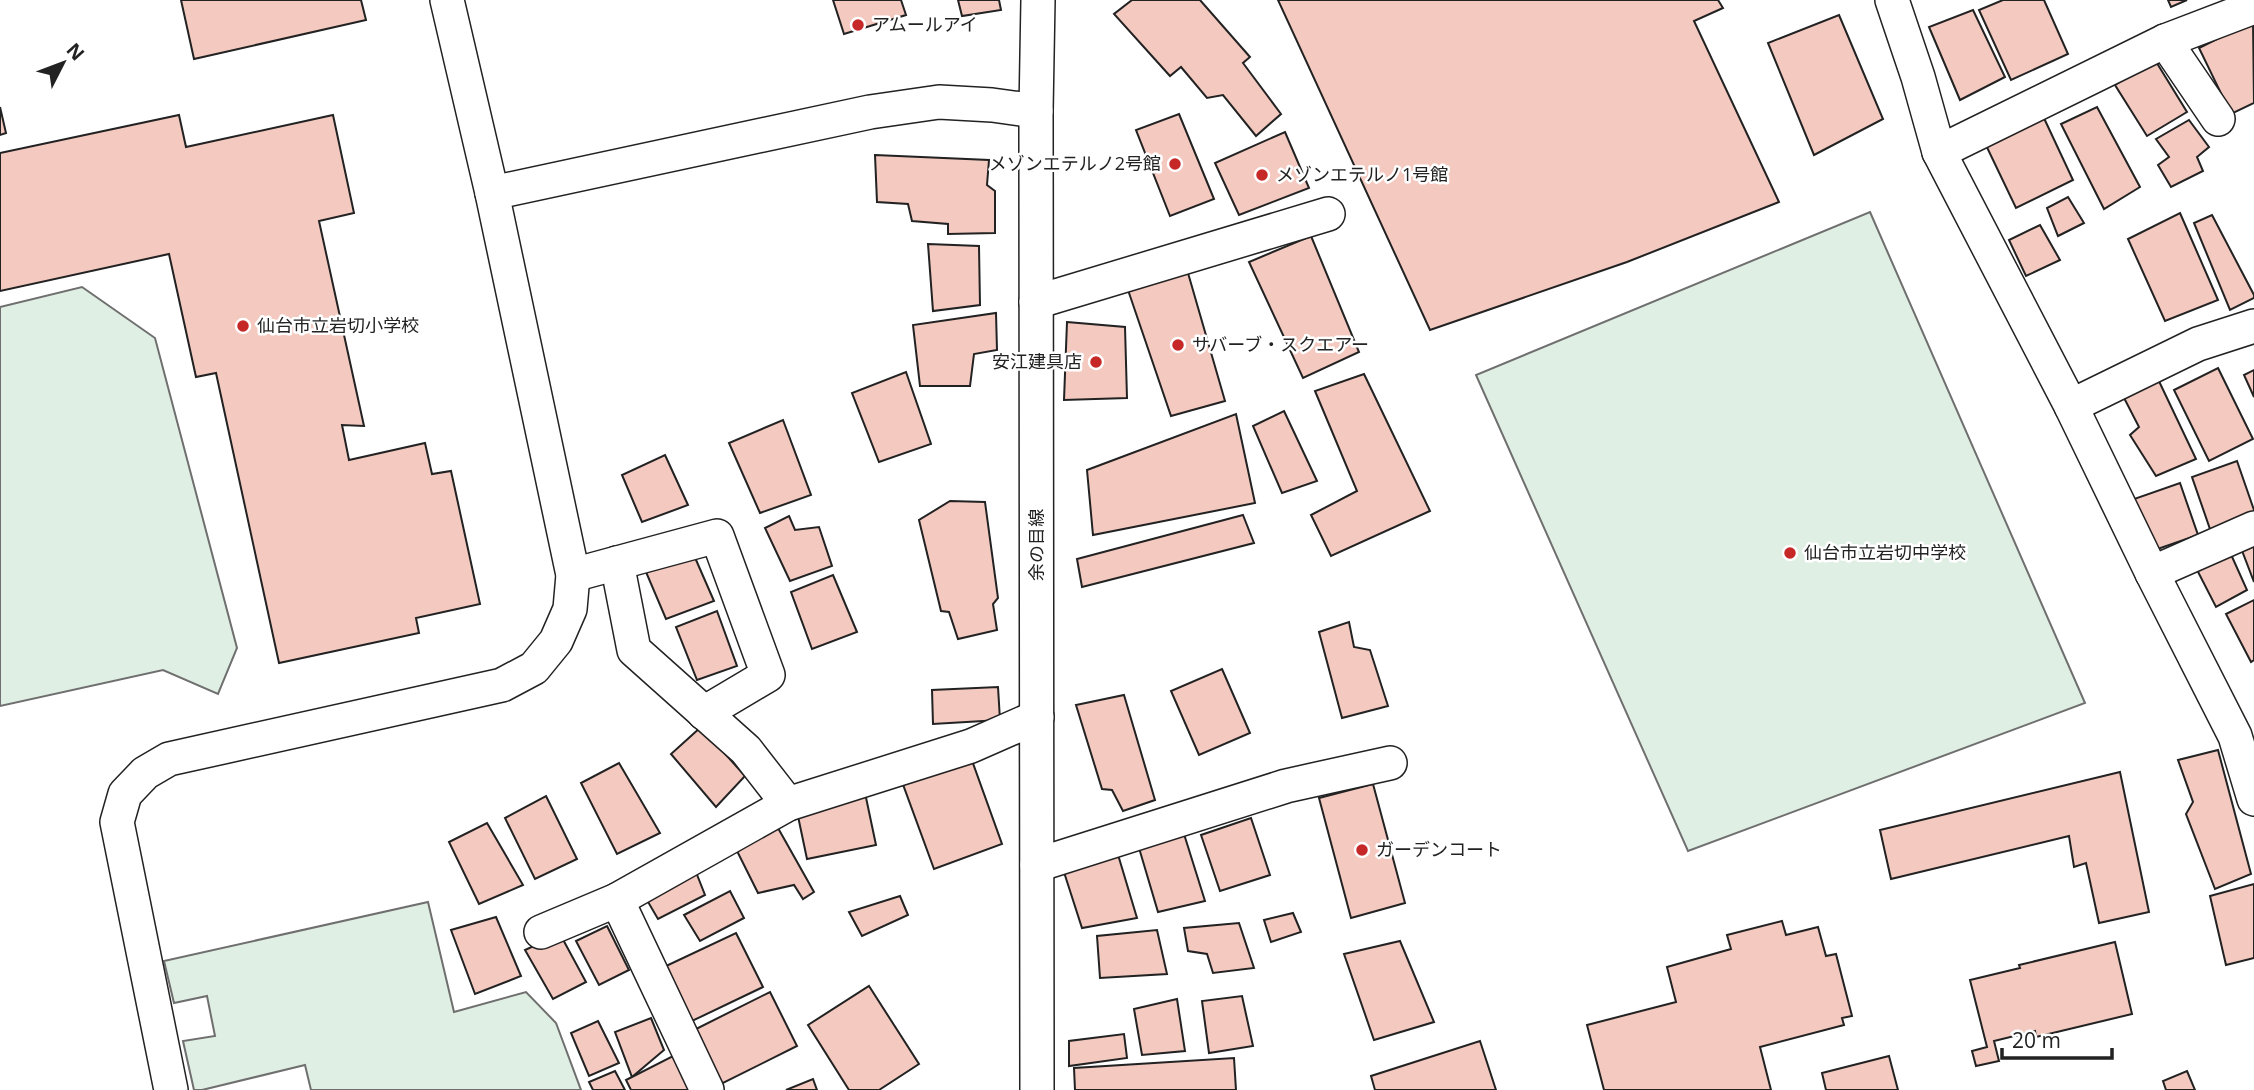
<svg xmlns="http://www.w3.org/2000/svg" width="2254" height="1090" viewBox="0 0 2254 1090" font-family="'Open Sans','Noto Sans JP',sans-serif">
  <rect width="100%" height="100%" fill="#fff"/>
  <g fill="#e0efe3" stroke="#6f6f6f" stroke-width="2">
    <path d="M 1870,212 L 2085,703 L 1688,851 L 1476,375 Z"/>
    <path d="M 82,287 L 155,338 L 237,648 L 218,694 L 163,670 L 0,706 L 0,307 Z"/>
    <path d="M 428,902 L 454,1012 L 526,992 L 556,1023 L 581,1090 L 311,1090 L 305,1065 L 202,1090 L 194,1090 L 183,1041 L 215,1036 L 207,996 L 174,1003 L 164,961 Z"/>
  </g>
  <g fill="#f3c9c0" stroke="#222" stroke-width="2">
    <path d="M 181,0 L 361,0 L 366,20 L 194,59 Z"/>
    <path d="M 833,0 L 901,0 L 906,15 L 844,34 Z"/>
    <path d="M 958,0 L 999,0 L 1001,10 L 962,16 Z"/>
    <path d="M 1132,0 L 1200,0 L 1250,57 L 1243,63 L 1281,114 L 1256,136 L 1223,95 L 1207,98 L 1181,67 L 1170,76 L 1114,14 Z"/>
    <path d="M 1278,0 L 1718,0 L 1723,8 L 1694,21 L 1779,202 L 1627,262 L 1430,330 Z"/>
    <path d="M 2003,0 L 2044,0 L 2068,54 L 2011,80 L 1979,10 Z"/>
    <path d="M 2168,0 L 2187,0 L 2171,7 Z"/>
    <path d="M 1973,10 L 2005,77 L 1960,100 L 1929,27 Z"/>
    <path d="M 1839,15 L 1883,119 L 1814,155 L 1768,43 Z"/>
    <path d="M 2253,21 L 2254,103 L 2231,114 L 2199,48 Z"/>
    <path d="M 2155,60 L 2187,112 L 2147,136 L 2115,85 Z"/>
    <path d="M 0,107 L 6,133 L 0,135 Z"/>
    <path d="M 2097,107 L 2140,187 L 2104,209 L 2061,124 Z"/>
    <path d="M 1179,114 L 1214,199 L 1170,216 L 1136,130 Z"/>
    <path d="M 179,115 L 186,147 L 333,115 L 354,213 L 319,221 L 364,426 L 342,425 L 349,460 L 425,443 L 432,474 L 451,471 L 480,604 L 416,618 L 419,633 L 279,663 L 216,373 L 196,377 L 169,254 L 0,291 L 0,153 Z"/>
    <path d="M 2043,116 L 2073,180 L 2016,208 L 1983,139 Z"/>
    <path d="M 2189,120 L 2209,147 L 2197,157 L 2203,171 L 2171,187 L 2158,165 L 2169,157 L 2156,139 Z"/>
    <path d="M 1285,132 L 1309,188 L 1239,215 L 1215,163 Z"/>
    <path d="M 875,155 L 989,160 L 987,185 L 995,191 L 995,233 L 948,234 L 948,224 L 912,221 L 908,204 L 877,202 Z"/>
    <path d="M 2068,197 L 2084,223 L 2058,236 L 2047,208 Z"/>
    <path d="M 2180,213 L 2218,300 L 2165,321 L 2128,239 Z"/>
    <path d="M 2212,215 L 2254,295 L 2254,298 L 2230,310 L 2194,223 Z"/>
    <path d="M 2040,225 L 2060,260 L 2026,276 L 2009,240 Z"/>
    <path d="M 1311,236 L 1359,352 L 1303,378 L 1249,262 Z"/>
    <path d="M 928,244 L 979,246 L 980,305 L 933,311 Z"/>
    <path d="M 1188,273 L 1225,401 L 1171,416 L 1128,290 Z"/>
    <path d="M 996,313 L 997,350 L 974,354 L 970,386 L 920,386 L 913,325 Z"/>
    <path d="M 1067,322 L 1125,327 L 1127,398 L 1064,400 Z"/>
    <path d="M 2218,368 L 2253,439 L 2209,461 L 2174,390 Z"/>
    <path d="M 2254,370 L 2254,397 L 2244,375 Z"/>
    <path d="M 906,372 L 931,444 L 879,462 L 852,393 Z"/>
    <path d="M 1364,374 L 1430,511 L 1331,556 L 1311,515 L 1357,491 L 1315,391 Z"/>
    <path d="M 2157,377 L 2196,459 L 2156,476 L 2130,435 L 2139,427 L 2122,394 Z"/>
    <path d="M 1284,411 L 1317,481 L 1282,493 L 1253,426 Z"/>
    <path d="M 1236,414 L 1255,503 L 1093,535 L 1087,470 Z"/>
    <path d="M 783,420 L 811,495 L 760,513 L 729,443 Z"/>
    <path d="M 665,455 L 688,505 L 642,522 L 622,475 Z"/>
    <path d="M 2237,461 L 2254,510 L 2254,517 L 2211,532 L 2192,477 Z"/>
    <path d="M 2180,483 L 2198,535 L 2152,551 L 2134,499 Z"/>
    <path d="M 950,501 L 985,502 L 998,598 L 993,604 L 997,630 L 958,639 L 949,612 L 941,611 L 919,520 Z"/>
    <path d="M 1243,515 L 1254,543 L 1082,587 L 1077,559 Z"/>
    <path d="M 789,516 L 795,530 L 819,527 L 832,566 L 790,581 L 765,528 Z"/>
    <path d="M 2254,543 L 2254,582 L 2241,548 Z"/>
    <path d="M 2229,550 L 2247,590 L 2216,607 L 2194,564 Z"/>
    <path d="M 693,553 L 714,601 L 666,619 L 643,565 Z"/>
    <path d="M 833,575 L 857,632 L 812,649 L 791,592 Z"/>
    <path d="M 2254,600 L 2254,660 L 2251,662 L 2226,614 Z"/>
    <path d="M 717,611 L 737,666 L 697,680 L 676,627 Z"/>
    <path d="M 1349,622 L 1354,647 L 1370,650 L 1388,706 L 1342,718 L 1319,632 Z"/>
    <path d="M 1222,669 L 1250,733 L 1199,755 L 1171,691 Z"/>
    <path d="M 998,687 L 1000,720 L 933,724 L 932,690 Z"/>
    <path d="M 1124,695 L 1155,800 L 1123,811 L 1112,790 L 1102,789 L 1076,705 Z"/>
    <path d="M 701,727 L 745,776 L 716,807 L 671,754 Z"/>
    <path d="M 2218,750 L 2251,874 L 2215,889 L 2186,814 L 2193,802 L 2178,760 Z"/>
    <path d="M 970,755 L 1002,844 L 934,869 L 901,779 Z"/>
    <path d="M 619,763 L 660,833 L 617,854 L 581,783 Z"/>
    <path d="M 2120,772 L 2149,912 L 2099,923 L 2086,863 L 2074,867 L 2069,836 L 1891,879 L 1880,830 Z"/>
    <path d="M 1373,784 L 1405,903 L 1351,918 L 1319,798 Z"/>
    <path d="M 864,788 L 876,845 L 807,859 L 795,802 Z"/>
    <path d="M 546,796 L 577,859 L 535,879 L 505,818 Z"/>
    <path d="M 1251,818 L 1270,875 L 1220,891 L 1201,835 Z"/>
    <path d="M 487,823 L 523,885 L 479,904 L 449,842 Z"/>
    <path d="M 778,828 L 814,892 L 803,899 L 794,885 L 758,893 L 736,849 Z"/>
    <path d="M 1184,834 L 1205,901 L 1158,912 L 1139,848 Z"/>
    <path d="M 1116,848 L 1137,918 L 1082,928 L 1062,866 Z"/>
    <path d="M 694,867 L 705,895 L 658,919 L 644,895 Z"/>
    <path d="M 2254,884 L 2254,958 L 2226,965 L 2210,896 Z"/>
    <path d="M 730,891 L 744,918 L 700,941 L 684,915 Z"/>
    <path d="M 900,896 L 908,915 L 862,936 L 849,912 Z"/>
    <path d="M 1293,913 L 1301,932 L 1271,942 L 1264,920 Z"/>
    <path d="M 496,917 L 521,976 L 475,994 L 451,930 Z"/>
    <path d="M 1782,921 L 1786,935 L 1818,927 L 1826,956 L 1836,954 L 1852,1016 L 1842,1018 L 1844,1025 L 1760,1047 L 1771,1090 L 1604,1090 L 1587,1025 L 1676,1002 L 1667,967 L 1731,949 L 1727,935 Z"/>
    <path d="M 1239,923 L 1254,968 L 1213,973 L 1207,954 L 1188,951 L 1184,928 Z"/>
    <path d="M 607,926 L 629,970 L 599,985 L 576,941 Z"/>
    <path d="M 1157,930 L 1167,974 L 1100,978 L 1097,936 Z"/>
    <path d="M 736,933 L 763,987 L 692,1021 L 666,966 Z"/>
    <path d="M 560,934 L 586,982 L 553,999 L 525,950 Z"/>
    <path d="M 1400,941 L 1434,1022 L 1374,1040 L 1344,954 Z"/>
    <path d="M 2115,942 L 2132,1014 L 2036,1037 L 2035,1031 L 1994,1041 L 1999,1061 L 1976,1066 L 1972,1051 L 1987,1047 L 1970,980 L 2020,968 L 2019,965 Z"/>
    <path d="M 869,986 L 919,1064 L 879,1090 L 849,1090 L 808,1025 Z"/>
    <path d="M 770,992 L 797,1046 L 719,1085 L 692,1031 Z"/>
    <path d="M 1242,996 L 1253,1046 L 1209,1053 L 1202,1001 Z"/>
    <path d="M 1177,999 L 1185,1051 L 1142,1055 L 1134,1009 Z"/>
    <path d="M 651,1018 L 664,1050 L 632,1077 L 615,1032 Z"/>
    <path d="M 598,1021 L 619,1063 L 589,1076 L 571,1033 Z"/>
    <path d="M 1124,1034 L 1127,1058 L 1069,1066 L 1069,1041 Z"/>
    <path d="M 1480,1041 L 1496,1090 L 1375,1090 L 1371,1076 Z"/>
    <path d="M 675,1055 L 694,1090 L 631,1090 L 626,1080 Z"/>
    <path d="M 1889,1056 L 1898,1090 L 1826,1090 L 1822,1073 Z"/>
    <path d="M 1234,1058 L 1236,1090 L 1075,1090 L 1074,1068 Z"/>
    <path d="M 615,1071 L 625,1090 L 593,1090 L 589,1082 Z"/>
    <path d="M 2187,1071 L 2195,1090 L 2166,1090 L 2163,1081 Z"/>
    <path d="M 813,1079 L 817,1090 L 786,1090 Z"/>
  </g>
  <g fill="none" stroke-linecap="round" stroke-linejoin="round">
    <defs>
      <g id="minor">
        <path d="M 1892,0 L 1918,77 L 1939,152 L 2071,406 L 2152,573 L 2235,736 L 2254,799"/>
        <path d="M 2165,41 L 2218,119"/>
        <path d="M 1939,152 L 2165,41 L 2254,7"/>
        <path d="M 492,193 L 870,112 L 939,102 L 992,105 L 1036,111"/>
        <path d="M 1036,302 L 1328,214"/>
        <path d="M 2071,406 L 2198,344 L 2254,326"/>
        <path d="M 617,563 L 634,650 L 746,750 L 788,804"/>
        <path d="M 2152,573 L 2254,528"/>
        <path d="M 573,575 L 717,536 L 768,675 L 704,713"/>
        <path d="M 1037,865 L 1286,786 L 1390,763"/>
        <path d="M 617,900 L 707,1090"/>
        <path d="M 541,932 L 617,900 L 788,804 L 971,746 L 1037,717"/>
        <path d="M 171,1090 L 117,822 L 125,794 L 145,773 L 169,759 L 502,685 L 534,668 L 556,641 L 570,609 L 573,575 L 492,193 L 447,0"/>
        <path d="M 1037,1090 L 1036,111 L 1038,0"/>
      </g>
    </defs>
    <use href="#minor" stroke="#222" stroke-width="36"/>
    <use href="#minor" stroke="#fff" stroke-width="33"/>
  </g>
  <g fill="#c62828" stroke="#fff" stroke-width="2.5">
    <circle cx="858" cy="25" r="7"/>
    <circle cx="1175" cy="164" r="7"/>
    <circle cx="1262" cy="175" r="7"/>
    <circle cx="243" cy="326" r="7"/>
    <circle cx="1178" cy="345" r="7"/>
    <circle cx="1096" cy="362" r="7"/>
    <circle cx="1790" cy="553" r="7"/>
    <circle cx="1362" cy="850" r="7"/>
  </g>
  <g text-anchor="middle" stroke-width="5" stroke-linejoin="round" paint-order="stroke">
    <g font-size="18" fill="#222" stroke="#fff" text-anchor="start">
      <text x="872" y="31">アムールアイ</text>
      <text x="1161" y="170" text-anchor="end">メゾンエテルノ2号館</text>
      <text x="1276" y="181">メゾンエテルノ1号館</text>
      <text x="257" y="332">仙台市立岩切小学校</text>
      <text x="1192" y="351">サバーブ・スクエアー</text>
      <text x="1082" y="368" text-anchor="end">安江建具店</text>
      <text x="1804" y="559">仙台市立岩切中学校</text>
      <text x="1376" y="856">ガーデンコート</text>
    </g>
    <g font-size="18" fill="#222" stroke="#fff">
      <text transform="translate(1037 545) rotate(-90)" y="6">余の目線</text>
    </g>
  </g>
  <g transform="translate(63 63) rotate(48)" stroke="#ffffff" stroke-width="5" paint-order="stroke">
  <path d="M0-5L12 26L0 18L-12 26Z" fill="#222222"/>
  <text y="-10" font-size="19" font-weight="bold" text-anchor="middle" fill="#222222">N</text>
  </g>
  <path d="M2002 1048v10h110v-10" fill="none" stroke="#222222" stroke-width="3.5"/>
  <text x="2012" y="1048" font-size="21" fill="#222222" stroke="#ffffff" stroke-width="5" paint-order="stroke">20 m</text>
</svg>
